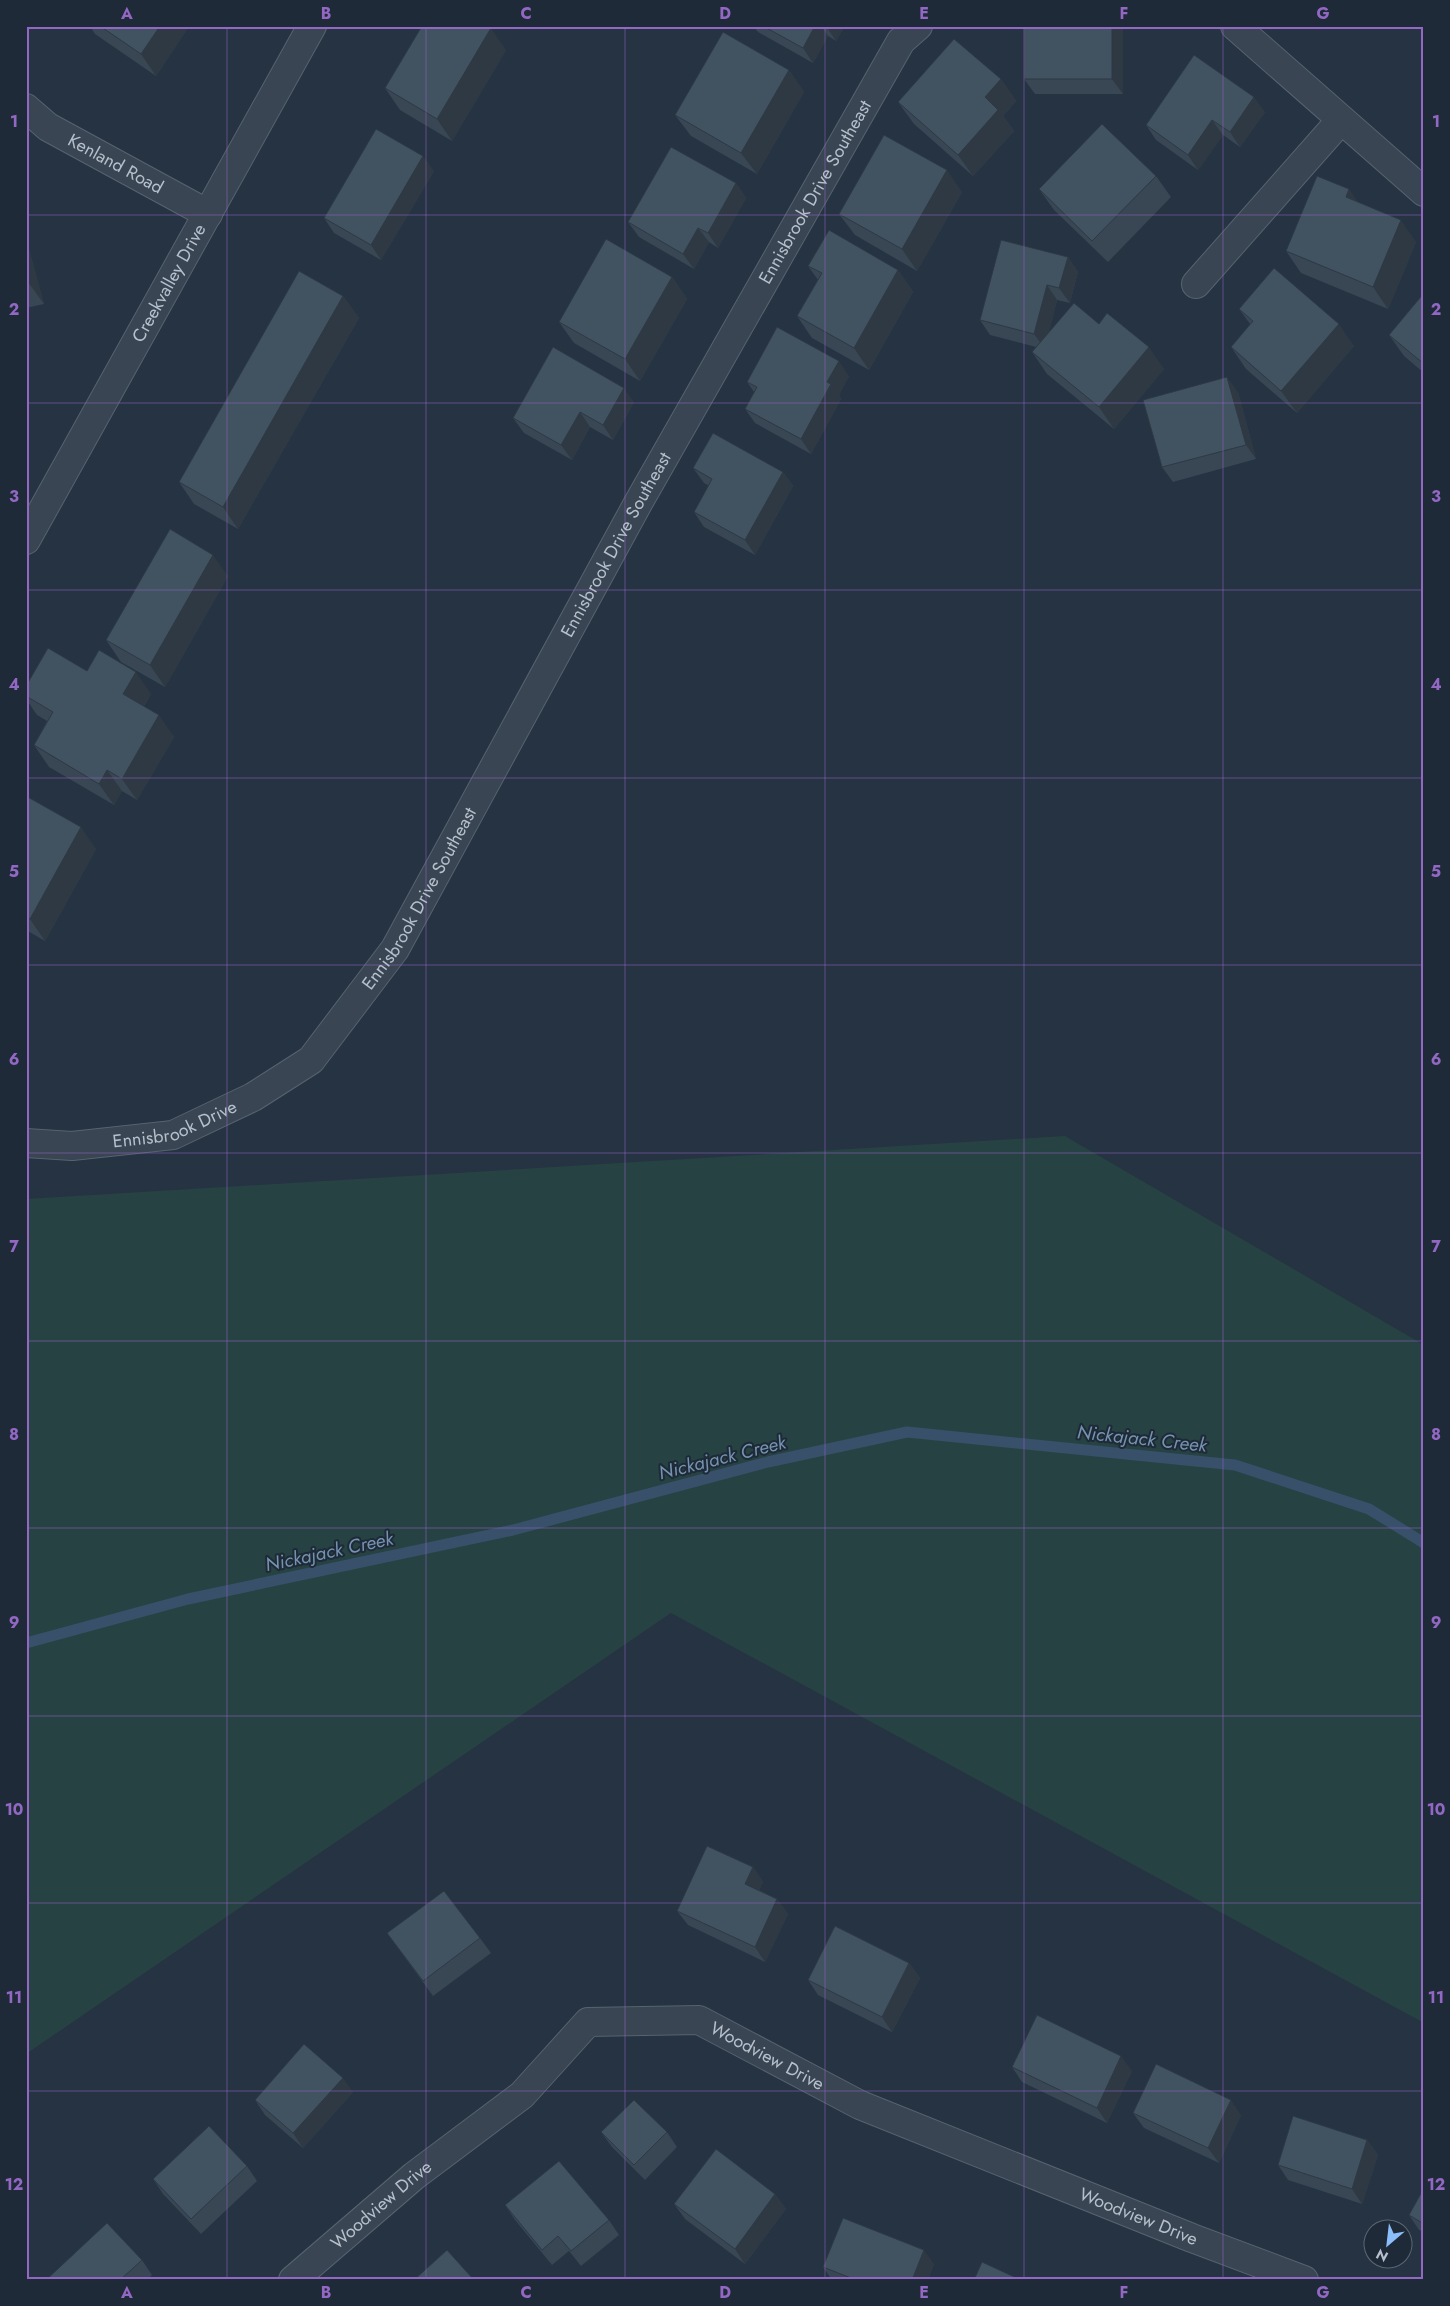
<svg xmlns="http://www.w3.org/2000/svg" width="1450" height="2306" viewBox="0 0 1450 2306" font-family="Jost,sans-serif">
  <rect width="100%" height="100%" fill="#253342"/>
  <path fill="#274243" d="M 1065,1136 L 1424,1345 L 1424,2023 L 671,1613 L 26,2054 L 26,1199 Z"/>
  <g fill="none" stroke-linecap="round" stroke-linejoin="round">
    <path stroke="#38506a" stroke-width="11" d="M 26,1643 L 188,1599 L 513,1530 L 768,1462 L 907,1432 L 1235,1465 L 1369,1509 L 1424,1543"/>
    <defs>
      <g id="minor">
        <path d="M 1235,26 L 1424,192"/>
        <path id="s1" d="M 26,108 L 48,127 L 208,214"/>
        <path d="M 1196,284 L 1341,120"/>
        <path id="s2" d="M 26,540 L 312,26"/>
        <path id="s3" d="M 26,1143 L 72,1146 L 173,1135 L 253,1097 L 311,1060 L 395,949 L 637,505 L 901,41 L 918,26"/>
        <path id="s4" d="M 293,2280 L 414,2176 L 522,2095 L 588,2022 L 699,2020 L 860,2105 L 1192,2238 L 1304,2280"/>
      </g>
    </defs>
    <use href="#minor" stroke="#57636f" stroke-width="30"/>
    <use href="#minor" stroke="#394552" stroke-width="28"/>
  </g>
  <g fill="#384753">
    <path d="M 90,26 L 189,26 L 156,76 L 95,34 Z"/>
    <path d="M 753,26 L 845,26 L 836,41 L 828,36 L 813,63 L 758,32 Z"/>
    <path d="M 1024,26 L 1123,26 L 1123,94 L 1035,94 L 1024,79 Z"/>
    <path d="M 506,50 L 452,141 L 400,110 L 385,88 Z"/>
    <path d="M 789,70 L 804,92 L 757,174 L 691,136 L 675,115 Z"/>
    <path d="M 1001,79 L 1016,101 L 1003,116 L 1014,131 L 973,176 L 914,124 L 898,102 Z"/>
    <path d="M 1265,112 L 1240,147 L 1223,135 L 1198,170 L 1156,140 L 1146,125 Z"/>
    <path d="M 434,171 L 381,260 L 334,233 L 324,218 Z"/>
    <path d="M 1156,176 L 1171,197 L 1108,262 L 1054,210 L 1039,189 Z"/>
    <path d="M 736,183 L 746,198 L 718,248 L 709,242 L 694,269 L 639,237 L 628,222 Z"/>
    <path d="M 962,192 L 917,271 L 855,235 L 839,214 Z"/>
    <path d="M 1358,202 L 1416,242 L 1388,309 L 1301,273 L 1286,251 Z"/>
    <path d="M 26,239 L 44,304 L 26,308 Z"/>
    <path d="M 1068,257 L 1078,272 L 1070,303 L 1057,300 L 1049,332 L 1099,324 L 1164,369 L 1114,429 L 1047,374 L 1032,352 L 1036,347 L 990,335 L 980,320 Z"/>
    <path d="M 808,266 L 898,270 L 913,292 L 869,370 L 812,338 L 797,316 L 818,280 Z"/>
    <path d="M 672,277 L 687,299 L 640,381 L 574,343 L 559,322 Z"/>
    <path d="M 1424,293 L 1424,373 L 1404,356 L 1389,335 Z"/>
    <path d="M 343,296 L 359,318 L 238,529 L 194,504 L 179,482 Z"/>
    <path d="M 1239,309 L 1354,346 L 1297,413 L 1246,369 L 1231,347 L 1250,324 Z"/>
    <path d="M 849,376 L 839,395 L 841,399 L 811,454 L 755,423 L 745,409 L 754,392 L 747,382 Z"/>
    <path d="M 1238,392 L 1256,459 L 1173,482 L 1162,467 Z"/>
    <path d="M 634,402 L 613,440 L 590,427 L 572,460 L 524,433 L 513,418 Z"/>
    <path d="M 693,468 L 783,472 L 793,486 L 755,555 L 704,527 L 694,512 L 709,486 L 704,483 Z"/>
    <path d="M 228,576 L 165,687 L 121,662 L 106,640 Z"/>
    <path d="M 87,671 L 151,694 L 144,706 L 174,737 L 137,800 L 122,791 L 114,805 L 49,767 L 34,745 L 47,721 L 37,715 L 26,699 L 26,686 Z"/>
    <path d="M 26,796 L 96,849 L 45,941 L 26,930 Z"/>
    <path d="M 753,1867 L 763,1882 L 759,1890 L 777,1899 L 788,1914 L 765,1962 L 688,1925 L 677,1911 Z"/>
    <path d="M 387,1933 L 480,1938 L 491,1953 L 433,1996 Z"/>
    <path d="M 909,1963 L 920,1978 L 892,2032 L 818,1995 L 808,1980 Z"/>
    <path d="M 1012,2067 L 1132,2071 L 1107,2123 L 1022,2082 Z"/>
    <path d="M 353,2092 L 303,2148 L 265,2115 L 255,2100 Z"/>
    <path d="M 1133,2113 L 1241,2115 L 1219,2163 L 1144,2128 Z"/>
    <path d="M 601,2132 L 667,2132 L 677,2147 L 645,2180 L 612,2147 Z"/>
    <path d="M 1367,2140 L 1378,2155 L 1362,2204 L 1288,2180 L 1278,2165 Z"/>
    <path d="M 247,2166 L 257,2181 L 201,2234 L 163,2194 L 153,2179 Z"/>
    <path d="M 1424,2188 L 1424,2232 L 1419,2230 L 1409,2215 Z"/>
    <path d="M 775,2194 L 786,2209 L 745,2264 L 685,2219 L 674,2204 Z"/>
    <path d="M 505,2205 L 609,2220 L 619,2235 L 581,2266 L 569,2251 L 552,2265 L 515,2220 Z"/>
    <path d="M 142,2260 L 152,2275 L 147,2280 L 46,2280 Z"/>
    <path d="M 934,2264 L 928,2280 L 832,2280 L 823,2267 Z"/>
  </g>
  <g fill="#2e3944">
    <path d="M 160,26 L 189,26 L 156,76 L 141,54 Z"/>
    <path d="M 815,26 L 821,26 L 828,36 L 813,63 L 803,48 Z"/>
    <path d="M 826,26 L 845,26 L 836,41 Z"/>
    <path d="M 1112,26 L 1123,26 L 1123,94 L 1112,79 Z"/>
    <path d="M 491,28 L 506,50 L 452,141 L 437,119 Z"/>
    <path d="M 789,70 L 804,92 L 757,174 L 741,153 Z"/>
    <path d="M 1001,79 L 1016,101 L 1003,116 L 1014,131 L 973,176 L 958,155 L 985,97 Z"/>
    <path d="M 1254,97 L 1265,112 L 1240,147 L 1230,132 Z"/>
    <path d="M 1212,120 L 1223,135 L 1198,170 L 1188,155 Z"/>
    <path d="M 423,156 L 434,171 L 381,260 L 371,245 Z"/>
    <path d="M 947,170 L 962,192 L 917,271 L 902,249 Z"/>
    <path d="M 736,183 L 746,198 L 718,248 L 708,233 Z"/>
    <path d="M 1349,189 L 1364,211 L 1346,197 Z"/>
    <path d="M 1401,220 L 1416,242 L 1388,309 L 1373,287 Z"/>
    <path d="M 698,228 L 709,242 L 694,269 L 683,254 Z"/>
    <path d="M 26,239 L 44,304 L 28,282 L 26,274 Z"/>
    <path d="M 1068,257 L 1078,272 L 1070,303 L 1059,288 Z"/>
    <path d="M 898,270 L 913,292 L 869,370 L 854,348 Z"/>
    <path d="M 672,277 L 687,299 L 640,381 L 625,359 Z"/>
    <path d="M 1047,285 L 1057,300 L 1045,349 L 1034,334 Z"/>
    <path d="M 343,296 L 359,318 L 238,529 L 223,507 Z"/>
    <path d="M 1339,324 L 1354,346 L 1297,413 L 1281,391 Z"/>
    <path d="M 1149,347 L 1164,369 L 1114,429 L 1099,407 Z"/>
    <path d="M 839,361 L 849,376 L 839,395 L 841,399 L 811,454 L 801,439 L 827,382 Z"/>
    <path d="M 1227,377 L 1238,392 L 1256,459 L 1246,445 Z"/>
    <path d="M 624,388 L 634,402 L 613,440 L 603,425 Z"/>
    <path d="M 580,412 L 590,427 L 572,460 L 561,445 Z"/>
    <path d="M 783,472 L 793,486 L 755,555 L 745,540 Z"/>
    <path d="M 213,555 L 228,576 L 165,687 L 150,665 Z"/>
    <path d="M 136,672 L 151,694 L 138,715 L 123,694 Z"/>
    <path d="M 159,715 L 174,737 L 137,800 L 122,779 Z"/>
    <path d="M 107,770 L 122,791 L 114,805 L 99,784 Z"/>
    <path d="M 81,827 L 96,849 L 45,941 L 30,919 Z"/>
    <path d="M 753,1867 L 763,1882 L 756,1899 L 745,1884 Z"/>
    <path d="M 777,1899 L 788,1914 L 765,1962 L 755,1947 Z"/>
    <path d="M 909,1963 L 920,1978 L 892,2032 L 882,2017 Z"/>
    <path d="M 1121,2056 L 1132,2071 L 1107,2123 L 1097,2108 Z"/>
    <path d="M 343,2078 L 353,2092 L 303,2148 L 293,2133 Z"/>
    <path d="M 1231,2100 L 1241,2115 L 1219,2163 L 1208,2148 Z"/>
    <path d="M 1367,2140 L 1378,2155 L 1362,2204 L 1352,2189 Z"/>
    <path d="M 775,2194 L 786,2209 L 745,2264 L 735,2249 Z"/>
    <path d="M 924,2250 L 934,2264 L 928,2280 L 912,2280 Z"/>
  </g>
  <g fill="#415261" stroke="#2e3944">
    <path d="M 100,26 L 160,26 L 141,54 Z"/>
    <path d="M 422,26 L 487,26 L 491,28 L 437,119 L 385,88 Z"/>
    <path d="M 763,26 L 815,26 L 803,48 Z"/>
    <rect x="1024" y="26" width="88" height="53"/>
    <path d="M 723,32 L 789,70 L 741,153 L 675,115 Z"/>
    <path d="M 954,39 L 1001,79 L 985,97 L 998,110 L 958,155 L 898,102 Z"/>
    <path d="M 1194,55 L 1254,97 L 1230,132 L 1212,120 L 1188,155 L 1146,125 Z"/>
    <path d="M 1102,124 L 1156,176 L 1092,241 L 1039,189 Z"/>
    <path d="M 376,129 L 423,156 L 371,245 L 324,218 Z"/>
    <path d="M 884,135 L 947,170 L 902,249 L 839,214 Z"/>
    <path d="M 671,147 L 736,183 L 708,233 L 698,228 L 683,254 L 628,222 Z"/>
    <path d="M 1317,176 L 1349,189 L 1346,197 L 1401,220 L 1373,287 L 1286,251 Z"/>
    <path d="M 829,230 L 898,270 L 854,348 L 797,316 L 822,273 L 808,266 Z"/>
    <path d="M 606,239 L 672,277 L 625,359 L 559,322 Z"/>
    <path d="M 1001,240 L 1068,257 L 1059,288 L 1047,285 L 1034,334 L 980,320 Z"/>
    <path d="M 1274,268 L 1339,324 L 1281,391 L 1231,347 L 1253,321 L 1239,309 Z"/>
    <path d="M 299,271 L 343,296 L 223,507 L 179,482 Z"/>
    <path d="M 26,274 L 28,282 L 26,282 Z"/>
    <path d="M 1424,293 L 1424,364 L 1389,335 Z"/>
    <path d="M 1074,303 L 1099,324 L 1107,313 L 1149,347 L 1099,407 L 1032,352 Z"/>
    <path d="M 777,327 L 839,361 L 827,382 L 831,384 L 801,439 L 745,409 L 757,387 L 747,382 Z"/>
    <path d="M 553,347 L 624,388 L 603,425 L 580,412 L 561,445 L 513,418 Z"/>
    <path d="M 1227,377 L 1246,445 L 1162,467 L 1143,400 Z"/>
    <path d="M 713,433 L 783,472 L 745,540 L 694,512 L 712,479 L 693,468 Z"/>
    <path d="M 170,529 L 213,555 L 150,665 L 106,640 Z"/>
    <path d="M 48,648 L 87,671 L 99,650 L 136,672 L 123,694 L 159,715 L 122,779 L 107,770 L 99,784 L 34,745 L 53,712 L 26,696 L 26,686 Z"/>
    <path d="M 26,796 L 81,827 L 30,919 L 26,917 Z"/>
    <path d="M 707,1846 L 753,1867 L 745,1884 L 777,1899 L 755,1947 L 677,1911 Z"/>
    <path d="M 444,1891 L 480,1938 L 423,1981 L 387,1933 Z"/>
    <path d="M 835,1926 L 909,1963 L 882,2017 L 808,1980 Z"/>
    <path d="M 1037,2015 L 1121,2056 L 1097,2108 L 1012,2067 Z"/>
    <path d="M 304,2044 L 343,2078 L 293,2133 L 255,2100 Z"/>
    <path d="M 1156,2064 L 1231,2100 L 1208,2148 L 1133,2113 Z"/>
    <path d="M 634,2100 L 667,2132 L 634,2165 L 601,2132 Z"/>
    <path d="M 1293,2116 L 1367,2140 L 1352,2189 L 1278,2165 Z"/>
    <path d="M 209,2126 L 247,2166 L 191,2219 L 153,2179 Z"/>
    <path d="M 716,2149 L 775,2194 L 735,2249 L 674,2204 Z"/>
    <path d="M 559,2161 L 609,2220 L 571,2251 L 558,2236 L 542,2250 L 505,2205 Z"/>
    <path d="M 1424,2188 L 1424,2224 L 1409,2215 Z"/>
    <path d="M 843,2218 L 924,2250 L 912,2280 L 856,2280 L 823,2267 Z"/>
    <path d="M 107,2223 L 142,2260 L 120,2280 L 46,2280 Z"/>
    <path d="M 447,2250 L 474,2280 L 414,2280 Z"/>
    <path d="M 982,2262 L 1021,2280 L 974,2280 Z"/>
  </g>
  <path fill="none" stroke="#9367c4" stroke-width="1" stroke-opacity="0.55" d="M 227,26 L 227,2280M 426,26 L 426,2280M 625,26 L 625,2280M 825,26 L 825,2280M 1024,26 L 1024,2280M 1223,26 L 1223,2280M 26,215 L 1424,215M 26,403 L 1424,403M 26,590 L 1424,590M 26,778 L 1424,778M 26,965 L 1424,965M 26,1153 L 1424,1153M 26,1341 L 1424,1341M 26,1528 L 1424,1528M 26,1716 L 1424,1716M 26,1903 L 1424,1903M 26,2091 L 1424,2091"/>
  <g text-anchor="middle" stroke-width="4" stroke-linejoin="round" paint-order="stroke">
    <g font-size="18" fill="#b6c0cc" stroke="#1e2a37">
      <text dy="6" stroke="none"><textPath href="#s1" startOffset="106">Kenland Road</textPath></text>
      <text dy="6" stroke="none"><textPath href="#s3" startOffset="1310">Ennisbrook Drive Southeast</textPath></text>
      <text dy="6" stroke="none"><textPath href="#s2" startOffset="294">Creekvalley Drive</textPath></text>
      <text dy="6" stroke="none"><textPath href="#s3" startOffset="905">Ennisbrook Drive Southeast</textPath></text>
      <text dy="6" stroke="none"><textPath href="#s3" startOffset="500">Ennisbrook Drive Southeast</textPath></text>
      <text dy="6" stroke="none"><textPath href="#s3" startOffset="152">Ennisbrook Drive</textPath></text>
      <text dy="6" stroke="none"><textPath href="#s4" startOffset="581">Woodview Drive</textPath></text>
      <text dy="6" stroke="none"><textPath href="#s4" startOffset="116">Woodview Drive</textPath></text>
      <text dy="6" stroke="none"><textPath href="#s4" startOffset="986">Woodview Drive</textPath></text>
    </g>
    <g font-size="19" font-style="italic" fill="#7593b0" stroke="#1e2a37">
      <text transform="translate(1142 1438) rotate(6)" y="7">Nickajack Creek</text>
      <text transform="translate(722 1457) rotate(-14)" y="7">Nickajack Creek</text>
      <text transform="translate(329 1551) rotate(-12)" y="7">Nickajack Creek</text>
    </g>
  </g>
  <rect width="1450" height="2306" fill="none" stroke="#1e2a37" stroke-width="55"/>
  <g transform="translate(1388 2244) rotate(208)"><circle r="24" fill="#1e2a37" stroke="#5b6673"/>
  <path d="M0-4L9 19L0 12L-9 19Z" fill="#8bbffc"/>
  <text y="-8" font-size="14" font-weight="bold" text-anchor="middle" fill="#b6c0cc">N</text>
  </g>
  <rect x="28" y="28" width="1394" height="2250" fill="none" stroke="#9367c4" stroke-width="2"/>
  <g font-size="16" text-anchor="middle" font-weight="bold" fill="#9367c4">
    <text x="127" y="19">A</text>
    <text x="326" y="19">B</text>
    <text x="526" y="19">C</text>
    <text x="725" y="19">D</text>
    <text x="924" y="19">E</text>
    <text x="1124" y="19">F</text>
    <text x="1323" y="19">G</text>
    <text x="14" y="127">1</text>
    <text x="1436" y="127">1</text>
    <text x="14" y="315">2</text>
    <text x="1436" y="315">2</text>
    <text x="14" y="502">3</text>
    <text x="1436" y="502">3</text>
    <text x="14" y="690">4</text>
    <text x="1436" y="690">4</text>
    <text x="14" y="877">5</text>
    <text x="1436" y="877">5</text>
    <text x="14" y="1065">6</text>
    <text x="1436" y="1065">6</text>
    <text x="14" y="1252">7</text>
    <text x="1436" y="1252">7</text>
    <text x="14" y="1440">8</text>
    <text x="1436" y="1440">8</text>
    <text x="14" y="1628">9</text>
    <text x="1436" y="1628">9</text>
    <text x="14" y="1815">10</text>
    <text x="1436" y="1815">10</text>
    <text x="14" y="2003">11</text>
    <text x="1436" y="2003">11</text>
    <text x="14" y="2190">12</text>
    <text x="1436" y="2190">12</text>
    <text x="127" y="2298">A</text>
    <text x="326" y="2298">B</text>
    <text x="526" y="2298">C</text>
    <text x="725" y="2298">D</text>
    <text x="924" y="2298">E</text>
    <text x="1124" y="2298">F</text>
    <text x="1323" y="2298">G</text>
  </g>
</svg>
